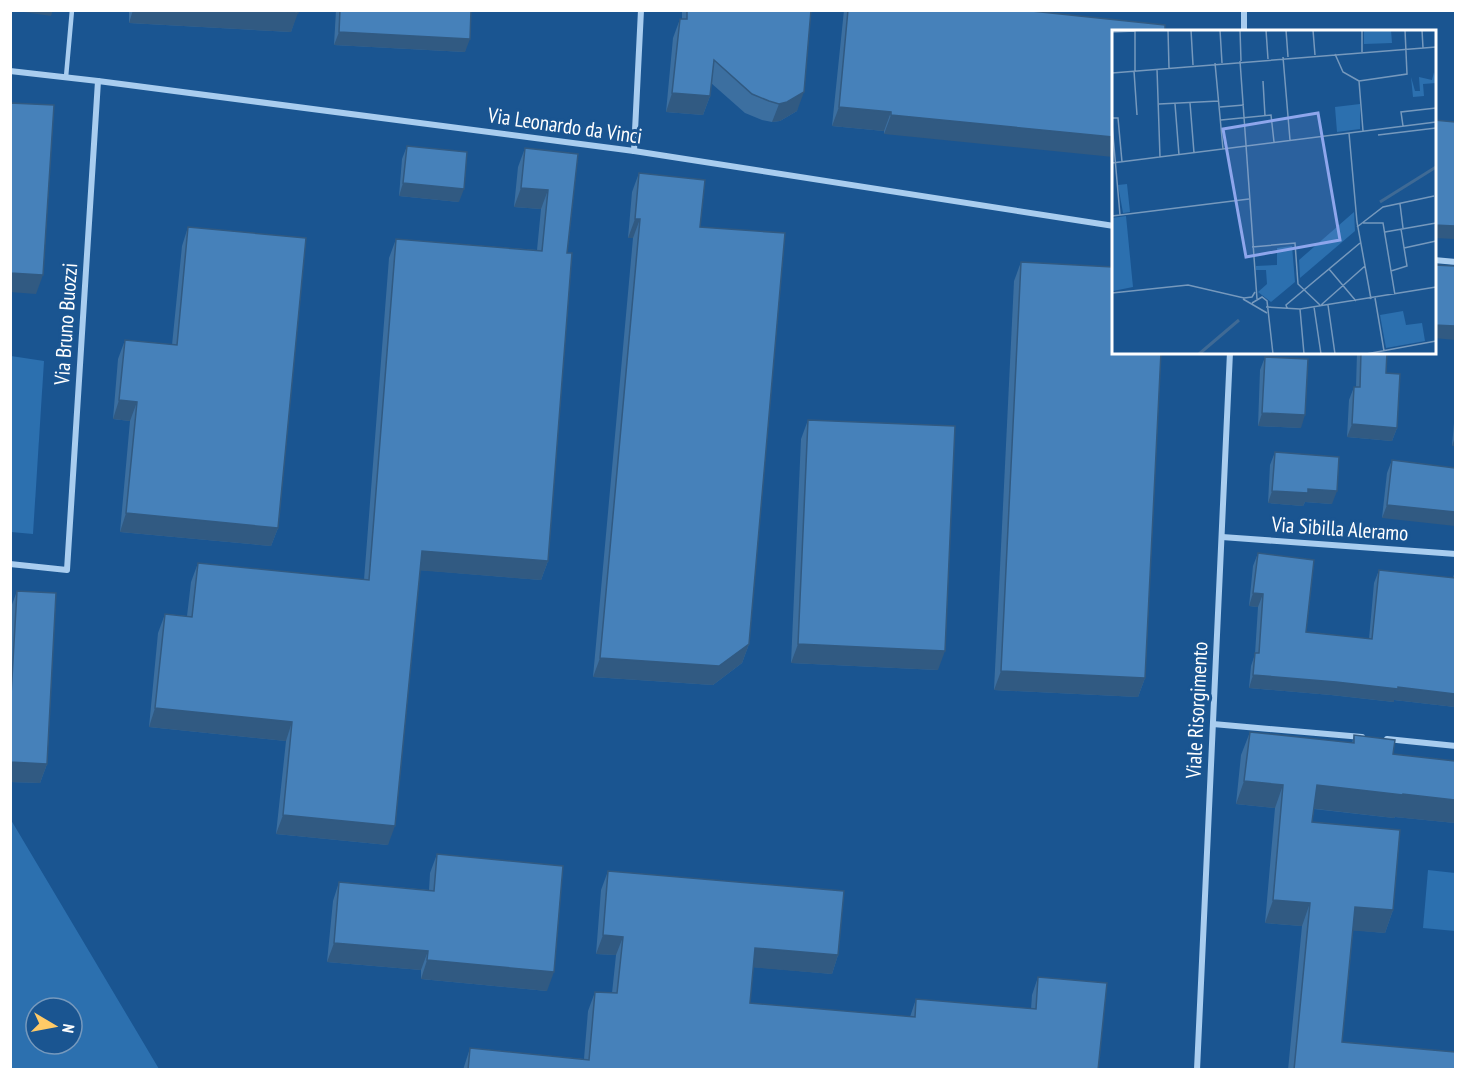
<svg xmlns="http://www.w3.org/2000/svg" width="1466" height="1080" viewBox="0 0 1466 1080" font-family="'PT Sans Narrow',sans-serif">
  <rect width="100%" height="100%" fill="#1a5591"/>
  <g fill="#2c70af" fill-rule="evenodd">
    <path d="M 11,356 L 44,361 L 33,534 L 11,532 Z"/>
    <path d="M 11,820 L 159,1069 L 11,1069 ZM 36,1008 L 72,1008 L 72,1044 L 36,1044 Z"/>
    <path d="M 1428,870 L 1455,873 L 1455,931 L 1423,928 Z"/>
  </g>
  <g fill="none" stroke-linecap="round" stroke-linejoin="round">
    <path stroke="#a9cdef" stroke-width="4.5" d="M 66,77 L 72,10"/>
    <g stroke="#a9cdef" stroke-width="6">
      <path d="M 1244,32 L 1244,10"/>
      <path d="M 10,71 L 98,81 L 634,151 L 1114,226"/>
      <path d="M 634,151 L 641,10"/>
      <path d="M 1434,260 L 1456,262"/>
      <path d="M 1222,537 L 1456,554"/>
      <path d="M 10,564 L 67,570 L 98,81"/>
      <path d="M 1213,724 L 1362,737"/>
      <path d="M 1387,739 L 1456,746"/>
      <path d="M 1197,1070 L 1230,352"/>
    </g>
  </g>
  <g fill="#3c6fa0">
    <path d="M 129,10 L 298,10 L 291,32 L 129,23 Z"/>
    <path d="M 336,10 L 471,10 L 465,52 L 334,45 Z"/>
    <path d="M 682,10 L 811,10 L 797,111 L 780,121 L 772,122 L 762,120 L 745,113 L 711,83 L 710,96 L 703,115 L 666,112 L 673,38 L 680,19 L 682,19 Z"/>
    <path d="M 844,10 L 1022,10 L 884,134 L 884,131 L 832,126 Z"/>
    <path d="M 407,146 L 459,202 L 399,196 L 402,159 Z"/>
    <path d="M 525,148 L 578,154 L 567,253 L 548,561 L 541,580 L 420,570 L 388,845 L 276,834 L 286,741 L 149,727 L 158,633 L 165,614 L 187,616 L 191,582 L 198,563 L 364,580 L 389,258 L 396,239 L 537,250 L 541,209 L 514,207 L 518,167 Z"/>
    <path d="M 639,173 L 700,227 L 749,644 L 742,663 L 713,685 L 593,677 L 633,238 L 628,238 L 632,192 Z"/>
    <path d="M 188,227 L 278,528 L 271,546 L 120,532 L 130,421 L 113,419 L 118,359 L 125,340 L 172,345 L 182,246 Z"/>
    <path d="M 1021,262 L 1145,678 L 1138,697 L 994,690 L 1014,281 Z"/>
    <path d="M 1357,352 L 1387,352 L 1386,373 L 1397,428 L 1392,441 L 1347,437 L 1349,400 L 1354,387 L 1356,387 Z"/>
    <path d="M 1265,357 L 1301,428 L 1258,426 L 1260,370 Z"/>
    <path d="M 1455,411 L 1455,446 L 1452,446 Z"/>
    <path d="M 808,420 L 938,670 L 791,663 L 801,439 Z"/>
    <path d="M 1275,452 L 1332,504 L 1305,502 L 1303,506 L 1268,503 L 1270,465 Z"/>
    <path d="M 1392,460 L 1455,468 L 1382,518 L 1387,473 Z"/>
    <path d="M 1258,553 L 1306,632 L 1369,639 L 1374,583 L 1379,570 L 1453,578 L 1455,570 L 1455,707 L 1394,700 L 1394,702 L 1331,695 L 1249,688 L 1251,666 L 1255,654 L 1258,607 L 1249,606 L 1253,566 Z"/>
    <path d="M 17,591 L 47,764 L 40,783 L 10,782 L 10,610 Z"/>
    <path d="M 1250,732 L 1352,743 L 1354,735 L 1393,754 L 1455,761 L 1455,823 L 1395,817 L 1394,818 L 1314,809 L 1312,822 L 1393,910 L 1385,933 L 1353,930 L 1342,1042 L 1455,1070 L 1288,1070 L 1302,926 L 1265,923 L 1275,808 L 1236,804 L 1241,755 Z"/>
    <path d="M 437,854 L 547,991 L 421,979 L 421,970 L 327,962 L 333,901 L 339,882 L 429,890 L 430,873 Z"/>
    <path d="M 608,871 L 838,955 L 832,974 L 753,967 L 750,1003 L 910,1017 L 916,999 L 1031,1009 L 1032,995 L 1038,977 L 1098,1070 L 463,1070 L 470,1048 L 584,1059 L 588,1011 L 595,992 L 612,993 L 616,955 L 596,954 L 601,890 Z"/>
  </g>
  <g fill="#315a82">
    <path d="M 10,10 L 53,10 L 51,16 Z"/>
    <path d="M 133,10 L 248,10 L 298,13 L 291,32 L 129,23 Z"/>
    <path d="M 339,32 L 470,39 L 465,52 L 334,45 Z"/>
    <path d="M 804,92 L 797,111 L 780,121 L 772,122 L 779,104 Z"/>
    <path d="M 672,93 L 710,96 L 703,115 L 666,112 Z"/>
    <path d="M 839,107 L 891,112 L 884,131 L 832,126 Z"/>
    <path d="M 891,115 L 1113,137 L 1113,157 L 884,134 Z"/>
    <path d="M 403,183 L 464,189 L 459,202 L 399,196 Z"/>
    <path d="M 521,188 L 548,190 L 541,209 L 514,207 Z"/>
    <path d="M 635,219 L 640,219 L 633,238 L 628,238 Z"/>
    <path d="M 1434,225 L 1455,226 L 1455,239 L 1434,238 Z"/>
    <path d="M 10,273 L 43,275 L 36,294 L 10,292 Z"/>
    <path d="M 1434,325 L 1455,326 L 1455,340 L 1434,338 Z"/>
    <path d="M 119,400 L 137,402 L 130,421 L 113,419 Z"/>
    <path d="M 1262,413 L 1305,415 L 1301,428 L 1258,426 Z"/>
    <path d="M 1352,424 L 1397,428 L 1392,441 L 1347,437 Z"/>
    <path d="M 1455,437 L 1455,446 L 1452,446 Z"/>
    <path d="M 1308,489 L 1337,491 L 1332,504 L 1305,502 L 1303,506 L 1268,503 L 1272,491 Z"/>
    <path d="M 1387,505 L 1455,512 L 1455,526 L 1382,518 Z"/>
    <path d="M 126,513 L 278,528 L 271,546 L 120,532 Z"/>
    <path d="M 422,551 L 548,561 L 541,580 L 415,570 Z"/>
    <path d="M 1253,593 L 1263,594 L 1258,607 L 1249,606 Z"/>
    <path d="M 749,644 L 742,663 L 713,685 L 593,677 L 600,658 Z"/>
    <path d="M 798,644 L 945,651 L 938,670 L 791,663 Z"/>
    <path d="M 1001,671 L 1145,678 L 1138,697 L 994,690 Z"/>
    <path d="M 1253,675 L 1398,687 L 1455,694 L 1455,707 L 1394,700 L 1394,702 L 1331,695 L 1249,688 Z"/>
    <path d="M 155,708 L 292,722 L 286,741 L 149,727 Z"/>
    <path d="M 10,762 L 47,764 L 40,783 L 10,782 Z"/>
    <path d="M 1244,781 L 1283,785 L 1275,808 L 1236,804 Z"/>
    <path d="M 1317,785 L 1455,800 L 1455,823 L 1395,817 L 1394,818 L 1308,808 Z"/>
    <path d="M 283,815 L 395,826 L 388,845 L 276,834 Z"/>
    <path d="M 1273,900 L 1310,903 L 1302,926 L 1265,923 Z"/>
    <path d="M 1355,907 L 1393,910 L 1385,933 L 1346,930 Z"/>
    <path d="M 603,935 L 623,937 L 616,955 L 596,954 Z"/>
    <path d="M 334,943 L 428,951 L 421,970 L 327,962 Z"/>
    <path d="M 755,948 L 838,955 L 832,974 L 748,967 Z"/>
    <path d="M 427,960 L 554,972 L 547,991 L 421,979 Z"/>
  </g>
  <g fill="#4681ba" stroke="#315a82" stroke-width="1.5">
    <path d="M 248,10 L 298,10 L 298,13 Z"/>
    <path d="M 340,10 L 471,10 L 470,39 L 339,32 Z"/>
    <path d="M 687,10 L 811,10 L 804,92 L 787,102 L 779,104 L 769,101 L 752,94 L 714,60 L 710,96 L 672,93 L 680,19 L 687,19 Z"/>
    <path d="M 848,10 L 1022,10 L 1165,25 L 1165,32 L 1113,32 L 1113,137 L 891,115 L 891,112 L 839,107 Z"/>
    <path d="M 10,103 L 54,105 L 43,275 L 10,273 Z"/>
    <path d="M 1434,120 L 1455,122 L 1455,226 L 1434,225 Z"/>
    <path d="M 407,146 L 467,152 L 464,189 L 403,183 Z"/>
    <path d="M 525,148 L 578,154 L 567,253 L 572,253 L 548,561 L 422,551 L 395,826 L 283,815 L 292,722 L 155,708 L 165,614 L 192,617 L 198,563 L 369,580 L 396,239 L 542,251 L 548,190 L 521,188 Z"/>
    <path d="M 639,173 L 705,180 L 700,227 L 785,233 L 749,644 L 719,666 L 600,658 L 640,219 L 635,219 Z"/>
    <path d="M 188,227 L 306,238 L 278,528 L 126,513 L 137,402 L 119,400 L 125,340 L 177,345 Z"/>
    <path d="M 1021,262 L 1113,267 L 1113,352 L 1161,352 L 1145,678 L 1001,671 Z"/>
    <path d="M 1434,265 L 1455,266 L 1455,326 L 1434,325 Z"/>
    <path d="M 1361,352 L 1387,352 L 1386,373 L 1400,374 L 1397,428 L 1352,424 L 1354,387 L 1360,387 Z"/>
    <path d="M 1265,357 L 1308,359 L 1305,415 L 1262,413 Z"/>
    <path d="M 808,420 L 955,426 L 945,651 L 798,644 Z"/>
    <path d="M 1275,452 L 1339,457 L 1337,491 L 1308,489 L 1308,493 L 1272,491 Z"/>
    <path d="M 1392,460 L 1455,468 L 1455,512 L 1387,505 Z"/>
    <path d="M 1258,553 L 1314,560 L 1306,632 L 1372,639 L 1379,570 L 1455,578 L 1455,570 L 1455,694 L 1398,687 L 1398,689 L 1336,682 L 1253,675 L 1255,653 L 1259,653 L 1263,594 L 1253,593 Z"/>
    <path d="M 17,591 L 56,593 L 47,764 L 10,762 L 10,713 Z"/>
    <path d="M 1250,732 L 1354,743 L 1354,735 L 1395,740 L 1393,754 L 1455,761 L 1455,800 L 1403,794 L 1403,795 L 1317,785 L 1312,822 L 1400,830 L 1393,910 L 1355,907 L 1342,1042 L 1455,1052 L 1455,1070 L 1294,1070 L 1310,903 L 1273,900 L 1283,785 L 1244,781 Z"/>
    <path d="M 437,854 L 563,866 L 554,972 L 427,960 L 428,951 L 334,943 L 339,882 L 434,891 Z"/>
    <path d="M 608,871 L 844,891 L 838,955 L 755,948 L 750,1003 L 915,1017 L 916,999 L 1036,1009 L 1038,977 L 1107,983 L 1098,1070 L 468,1070 L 470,1048 L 589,1060 L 595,992 L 617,993 L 623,937 L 603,935 Z"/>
  </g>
  <g text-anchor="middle" stroke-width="6" stroke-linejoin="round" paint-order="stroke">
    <g font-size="21" fill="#fff" stroke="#1a5591">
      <text transform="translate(565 126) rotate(8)" y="7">Via Leonardo da Vinci</text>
      <text transform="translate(66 324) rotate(-86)" y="7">Via Bruno Buozzi</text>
      <text transform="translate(1340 529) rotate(4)" y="7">Via Sibilla Aleramo</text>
      <text transform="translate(1197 710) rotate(-87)" y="7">Viale Risorgimento</text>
    </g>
  </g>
  <g transform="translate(1112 30)">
    <rect width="324" height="324" fill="#1a5591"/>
    <path d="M 248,74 L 248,99 L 225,102 L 223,77 ZM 15,154 L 18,182 L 11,183 L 6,155 ZM 14,186 L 21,257 L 1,261 L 0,188 Z" fill="#2c70af"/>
    <path d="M 252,0 L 279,0 L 280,13 L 252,14 ZM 322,42 L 324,53 L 311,54 L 312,66 L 301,67 L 299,47 L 303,61 L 308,61 L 307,47 L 320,50 ZM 242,182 L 243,201 L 188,248 L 187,230 ZM 180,216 L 183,252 L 159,272 L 146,262 L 155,254 L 154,240 L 144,240 L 144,236 L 165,235 L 165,218 ZM 291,281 L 294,295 L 310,293 L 313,311 L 274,318 L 268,285 Z" fill="#2c70af"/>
    <path fill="none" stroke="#3f6a95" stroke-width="3" d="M 268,172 L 324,137M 87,324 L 127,290"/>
    <path fill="none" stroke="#7699bd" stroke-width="1.5" d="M 23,0 L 23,41M 56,0 L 57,38M 79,0 L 81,35M 108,0 L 110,33M 128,0 L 129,31M 154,0 L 156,29M 174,0 L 176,27M 201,0 L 203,25M 250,0 L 250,22M 310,0 L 311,18M 0,2 L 23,1M 223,24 L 231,42 L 247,51M 171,27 L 178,110M 128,31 L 145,269M 103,33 L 111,119M 45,39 L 48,127M 22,41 L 25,85M 0,43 L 324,17M 151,51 L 153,86M 247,51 L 295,44 L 293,0M 247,51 L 251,101M 78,73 L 82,123M 47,74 L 107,71M 63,74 L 67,125M 108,77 L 132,75M 0,88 L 6,88 L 10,132M 109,90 L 159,85 L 162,112M 0,94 L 8,185M 291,96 L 289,82 L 324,78M 237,103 L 245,192 L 259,269M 266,105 L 324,98M 0,133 L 324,92M 288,174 L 291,198M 0,186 L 137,169M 251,193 L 271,193 L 283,265M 245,197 L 271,177 L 322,166M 273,202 L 324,193M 140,217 L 183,213 L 186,254 L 208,275M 292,218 L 324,211M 217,239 L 244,271M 279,241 L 295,236 L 289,199M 0,263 L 76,255 L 132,268 L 140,267 L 143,262M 263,268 L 272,321M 131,269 L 155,283M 140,273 L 150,267 L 155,271 L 161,324M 209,275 L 253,236M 216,275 L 223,324M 154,277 L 188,279 L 324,257M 202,277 L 209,324M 175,278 L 174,275 L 248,213M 188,279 L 192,324M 254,324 L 324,311"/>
    <path fill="#8ea6ec" fill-opacity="0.15" stroke="#8ea6ec" stroke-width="3" d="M 206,83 L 228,210 L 134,227 L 111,99 Z"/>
    <rect width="324" height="324" fill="none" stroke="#fff" stroke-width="3"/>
  </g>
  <rect width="1466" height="1080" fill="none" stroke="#ffffff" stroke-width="24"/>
  <g transform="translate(54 1026) rotate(100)"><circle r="28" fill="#1a5591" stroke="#7699bd" stroke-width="1.5"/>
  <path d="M0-4.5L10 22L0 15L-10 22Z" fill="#ffca67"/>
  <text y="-9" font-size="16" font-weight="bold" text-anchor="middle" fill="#ffffff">N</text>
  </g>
</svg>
